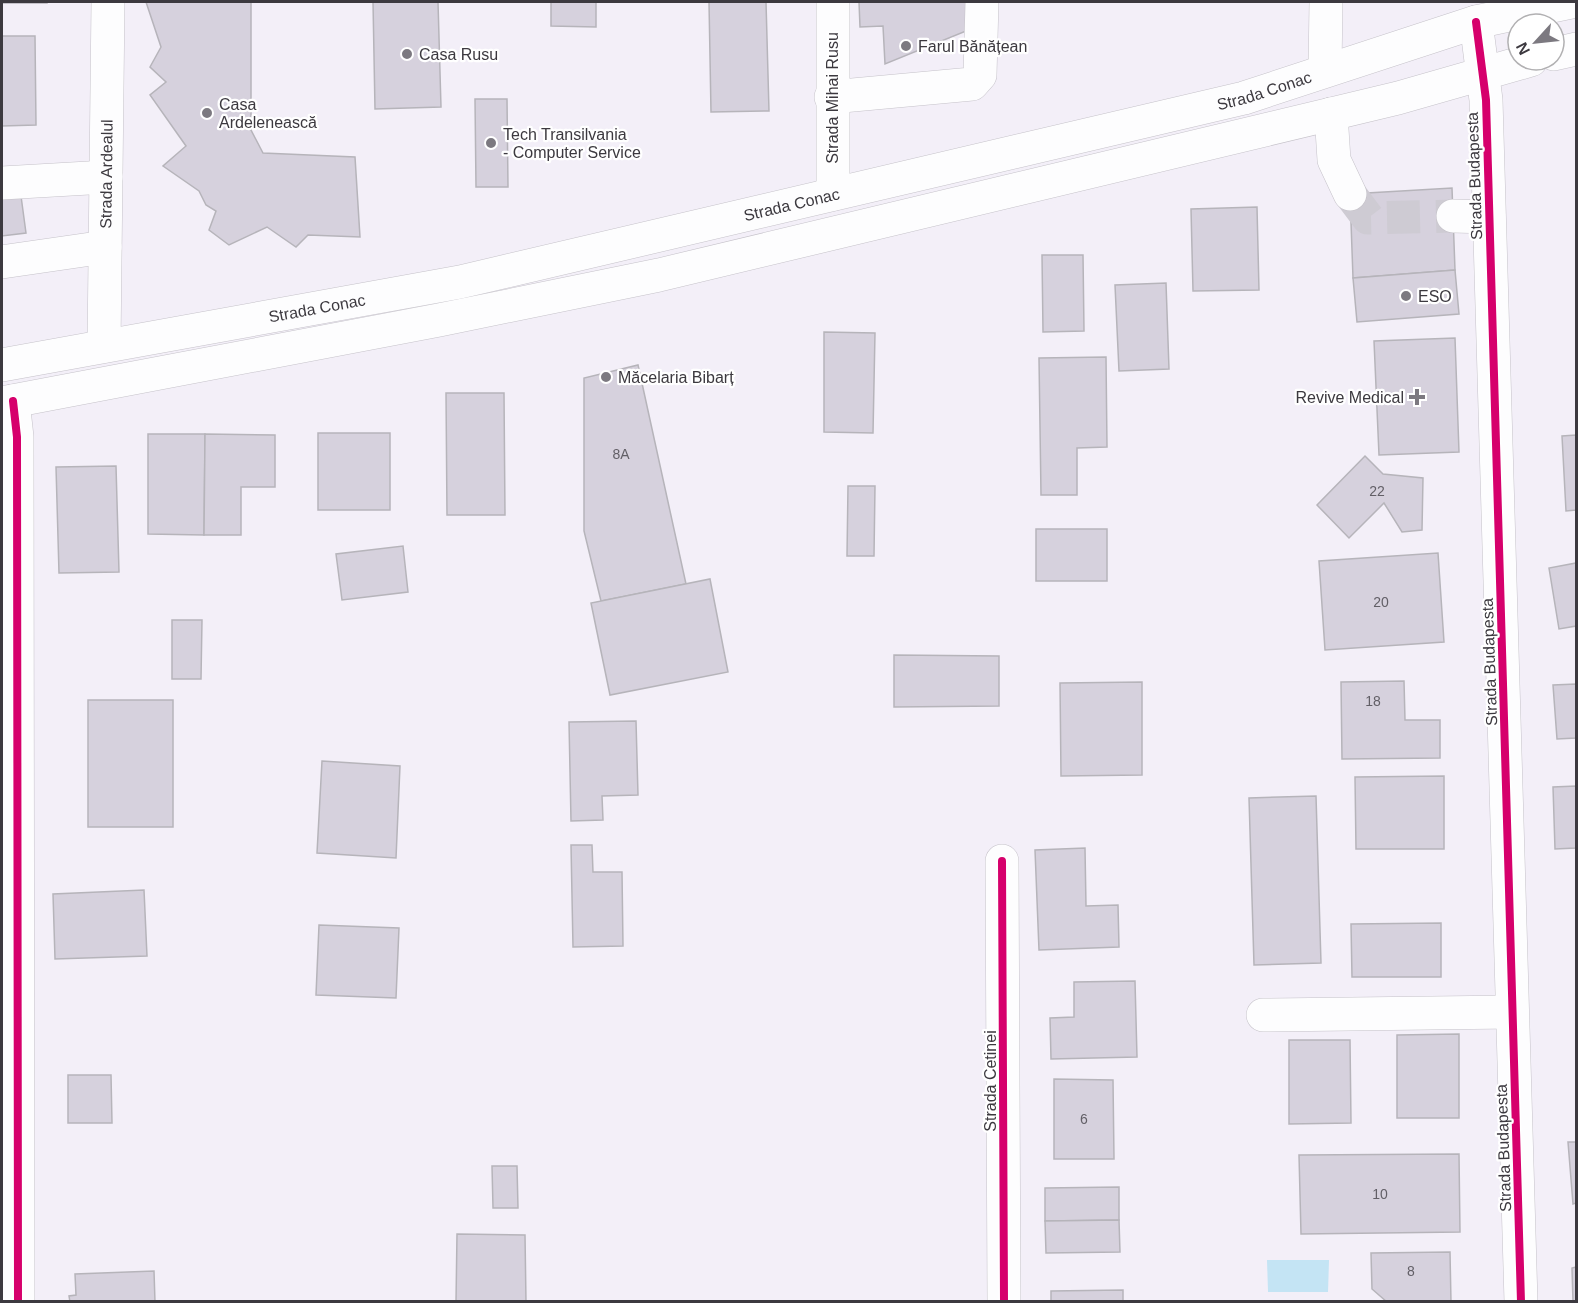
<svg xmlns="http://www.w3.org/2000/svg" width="1578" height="1303" viewBox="0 0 1578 1303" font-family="Helvetica,sans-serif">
  <rect width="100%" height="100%" fill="#f3eff8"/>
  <path fill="#c4e4f4" d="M 1267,1260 L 1329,1260 L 1328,1292 L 1268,1292 Z"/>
  <g fill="#d6d1dd" stroke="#b6b4ba" stroke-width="1.5">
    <rect x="2" y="2" width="45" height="1"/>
    <path d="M 146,2 L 251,2 L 251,130 L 263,153 L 355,157 L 360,237 L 308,235 L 296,247 L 267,227 L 229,245 L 209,230 L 216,211 L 206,205 L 199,191 L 163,166 L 186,146 L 150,95 L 166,82 L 150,67 L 161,47 Z"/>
    <path d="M 373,2 L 438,2 L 441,107 L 375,109 Z"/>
    <path d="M 551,2 L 596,2 L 596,27 L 551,26 Z"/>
    <path d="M 709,2 L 766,2 L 769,111 L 711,112 Z"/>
    <path d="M 859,2 L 972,2 L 971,29 L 885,64 L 883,26 L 860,27 Z"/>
    <path d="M 2,36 L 35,36 L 36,125 L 2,126 Z"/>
    <path d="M 475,99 L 507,99 L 508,187 L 476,187 Z"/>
    <path d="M 1452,188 L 1455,270 L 1353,278 L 1350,194 Z"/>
    <path d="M 21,196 L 26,233 L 2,236 L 2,199 Z"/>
    <path d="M 1257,207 L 1259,290 L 1193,291 L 1191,209 Z"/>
    <path d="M 1042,255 L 1083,255 L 1084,331 L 1043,332 Z"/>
    <path d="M 1455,270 L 1459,314 L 1357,322 L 1353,278 Z"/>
    <path d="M 1166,283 L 1169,369 L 1119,371 L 1115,285 Z"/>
    <path d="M 824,332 L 875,333 L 873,433 L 824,432 Z"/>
    <path d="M 1455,338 L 1459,452 L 1379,455 L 1374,341 Z"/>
    <path d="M 1106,357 L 1107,447 L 1077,448 L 1077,495 L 1041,495 L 1039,358 Z"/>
    <path d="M 638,365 L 686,584 L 601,601 L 584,531 L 584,378 Z"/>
    <path d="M 446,393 L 504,393 L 505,515 L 447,515 Z"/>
    <rect x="318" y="433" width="72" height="77"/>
    <path d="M 148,434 L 205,434 L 204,535 L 148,534 Z"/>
    <path d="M 205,434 L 275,435 L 275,487 L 241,487 L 241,535 L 204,535 Z"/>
    <path d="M 1576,435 L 1576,510 L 1566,511 L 1562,436 Z"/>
    <path d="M 1365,456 L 1383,474 L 1423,478 L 1422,530 L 1402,532 L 1384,503 L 1349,538 L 1317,505 Z"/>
    <path d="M 116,466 L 119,572 L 59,573 L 56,467 Z"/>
    <path d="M 848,486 L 875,486 L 874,556 L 847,556 Z"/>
    <rect x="1036" y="529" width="71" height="52"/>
    <path d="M 403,546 L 408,592 L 342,600 L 336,554 Z"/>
    <path d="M 1438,553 L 1444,642 L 1325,650 L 1319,561 Z"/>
    <path d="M 1576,563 L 1576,626 L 1559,629 L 1549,568 Z"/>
    <path d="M 710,579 L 728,672 L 610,695 L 591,603 Z"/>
    <path d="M 172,620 L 202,620 L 201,679 L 172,679 Z"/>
    <path d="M 894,655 L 999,656 L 999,706 L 894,707 Z"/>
    <path d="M 1404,681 L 1405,720 L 1440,720 L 1440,758 L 1342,759 L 1341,682 Z"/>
    <path d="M 1142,682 L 1142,775 L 1061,776 L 1060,683 Z"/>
    <path d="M 1576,684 L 1576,738 L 1557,739 L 1553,685 Z"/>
    <rect x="88" y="700" width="85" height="127"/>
    <path d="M 636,721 L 638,795 L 602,796 L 603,820 L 571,821 L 569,722 Z"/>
    <path d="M 322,761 L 400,766 L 396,858 L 317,853 Z"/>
    <path d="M 1444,776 L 1444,849 L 1356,849 L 1355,777 Z"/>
    <path d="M 1576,786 L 1576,848 L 1555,849 L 1553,787 Z"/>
    <path d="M 1316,796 L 1321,963 L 1254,965 L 1249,798 Z"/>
    <path d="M 571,845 L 592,845 L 593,872 L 622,872 L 623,946 L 573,947 Z"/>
    <path d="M 1085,848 L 1086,906 L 1118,905 L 1119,947 L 1039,950 L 1035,850 Z"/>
    <path d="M 144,890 L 147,956 L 55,959 L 53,894 Z"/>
    <path d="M 1441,923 L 1441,977 L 1352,977 L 1351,924 Z"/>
    <path d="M 319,925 L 399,928 L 396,998 L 316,995 Z"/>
    <path d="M 1135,981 L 1137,1057 L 1051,1059 L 1050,1018 L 1074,1017 L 1074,982 Z"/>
    <path d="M 1459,1034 L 1459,1118 L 1397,1118 L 1397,1035 Z"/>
    <path d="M 1289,1040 L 1350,1040 L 1351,1123 L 1289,1124 Z"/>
    <path d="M 68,1075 L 111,1075 L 112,1123 L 68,1123 Z"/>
    <path d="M 1054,1079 L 1113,1080 L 1114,1159 L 1054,1159 Z"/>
    <path d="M 1568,1142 L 1576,1142 L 1576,1203 L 1573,1204 Z"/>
    <path d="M 1459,1154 L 1460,1232 L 1301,1234 L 1299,1155 Z"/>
    <path d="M 492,1166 L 517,1166 L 518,1208 L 493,1208 Z"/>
    <path d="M 1119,1187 L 1119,1220 L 1045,1221 L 1045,1188 Z"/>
    <path d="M 1119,1220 L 1120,1252 L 1046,1253 L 1045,1221 Z"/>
    <path d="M 457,1234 L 525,1235 L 526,1302 L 456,1302 Z"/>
    <path d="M 1450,1252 L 1451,1302 L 1387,1302 L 1372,1289 L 1371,1253 Z"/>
    <path d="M 1576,1267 L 1576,1302 L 1573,1302 L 1572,1268 Z"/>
    <path d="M 154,1271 L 155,1302 L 70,1302 L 69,1296 L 76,1295 L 75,1274 Z"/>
    <path d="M 1123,1290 L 1123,1302 L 1051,1302 L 1051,1291 Z"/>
  </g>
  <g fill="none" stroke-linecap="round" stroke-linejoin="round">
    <path stroke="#cecbd3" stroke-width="33" stroke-dasharray="33 16" stroke-linecap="butt" d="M 1350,194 L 1368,218 L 1453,216"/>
    <defs>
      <g id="minor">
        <path d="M 833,2 L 833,194"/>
        <path d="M 1476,22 L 1486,100 L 1521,1302"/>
        <path d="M 1325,69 L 1326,2"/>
        <path d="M 831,97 L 972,84 L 980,75 L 982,2"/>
        <path d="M 1331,114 L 1334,160 L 1350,194"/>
        <path d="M 2,183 L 106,177"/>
        <path d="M 1453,216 L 1489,217"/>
        <path d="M 2,262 L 105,247"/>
        <path id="s1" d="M 104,346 L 108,2"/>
        <path d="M 13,401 L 17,437 L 18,1302"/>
        <path d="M 1002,861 L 1004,1302"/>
        <path d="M 1263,1015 L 1512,1012"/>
      </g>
      <g id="major">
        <path d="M 1554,54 L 1576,49"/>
        <path id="s2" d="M 2,365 L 460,282 L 1244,98 L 1476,22 L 1571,2"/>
        <path d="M 2,403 L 439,320 L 659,275 L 1398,98 L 1531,60"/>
      </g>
    </defs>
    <use href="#minor" stroke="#c5c2c9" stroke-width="34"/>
    <use href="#major" stroke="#c5c2c9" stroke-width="34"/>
    <use href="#minor" stroke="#fdfdfe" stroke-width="33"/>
    <use href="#major" stroke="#fdfdfe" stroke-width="33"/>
    <defs>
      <g id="cycleway">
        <path d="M 1476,22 L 1486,100 L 1521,1302"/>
        <path d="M 13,401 L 17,437 L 18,1302"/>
        <path d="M 1002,861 L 1004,1302"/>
      </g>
    </defs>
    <use href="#cycleway" stroke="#fff" stroke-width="11"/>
    <use href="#cycleway" stroke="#d6006c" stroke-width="8"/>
  </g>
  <g fill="#7c7980" stroke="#fff" stroke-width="2">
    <circle cx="906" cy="46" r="6"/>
    <circle cx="407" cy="54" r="6"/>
    <circle cx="207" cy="113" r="6"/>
    <circle cx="491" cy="143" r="6"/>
    <circle cx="1406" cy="296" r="6"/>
    <circle cx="606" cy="377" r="6"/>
    <path d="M1414 388h6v6h6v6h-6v6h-6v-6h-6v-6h6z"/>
  </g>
  <g text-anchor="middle" stroke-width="4.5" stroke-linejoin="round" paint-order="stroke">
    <g font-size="14" fill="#625f66">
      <text x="621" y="459">8A</text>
      <text x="1377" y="496">22</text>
      <text x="1381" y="607">20</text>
      <text x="1373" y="706">18</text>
      <text x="1084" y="1124">6</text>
      <text x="1380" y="1199">10</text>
      <text x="1411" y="1276">8</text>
    </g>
    <g font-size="16" fill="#3c393f" stroke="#fff" text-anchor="start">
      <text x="918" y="52">Farul Bănățean</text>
      <text x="419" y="60">Casa Rusu</text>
      <text x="219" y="110">Casa<tspan x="219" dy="18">Ardelenească</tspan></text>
      <text x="503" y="140">Tech Transilvania<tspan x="503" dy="18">- Computer Service</tspan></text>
      <text x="1418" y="302">ESO</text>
      <text x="618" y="383">Măcelaria Bibarț</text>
      <text x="1404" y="403" text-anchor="end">Revive Medical</text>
    </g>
    <g font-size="16" fill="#3c393f" stroke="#fff">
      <text dy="6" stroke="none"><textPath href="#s2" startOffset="1292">Strada Conac</textPath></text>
      <text transform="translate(832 98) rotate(-90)" y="6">Strada Mihai Rusu</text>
      <text dy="6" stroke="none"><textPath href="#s1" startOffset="172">Strada Ardealul</textPath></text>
      <text transform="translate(1474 176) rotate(-92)" y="6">Strada Budapesta</text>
      <text dy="6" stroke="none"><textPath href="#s2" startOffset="806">Strada Conac</textPath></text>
      <text dy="6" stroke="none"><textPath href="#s2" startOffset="320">Strada Conac</textPath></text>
      <text transform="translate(1489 662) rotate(-92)" y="6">Strada Budapesta</text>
      <text transform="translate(990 1081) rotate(-90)" y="6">Strada Cetinei</text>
      <text transform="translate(1503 1148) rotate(-92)" y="6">Strada Budapesta</text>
    </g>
  </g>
  <rect width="1578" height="1303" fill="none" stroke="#3c393f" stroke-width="6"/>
  <g transform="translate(1536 42) rotate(243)"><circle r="28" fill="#ffffff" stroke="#b1b0b2" stroke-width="1.5"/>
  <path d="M0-4.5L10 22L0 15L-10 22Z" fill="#7c7980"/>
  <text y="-9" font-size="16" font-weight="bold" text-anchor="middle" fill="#3c393f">N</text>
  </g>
</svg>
